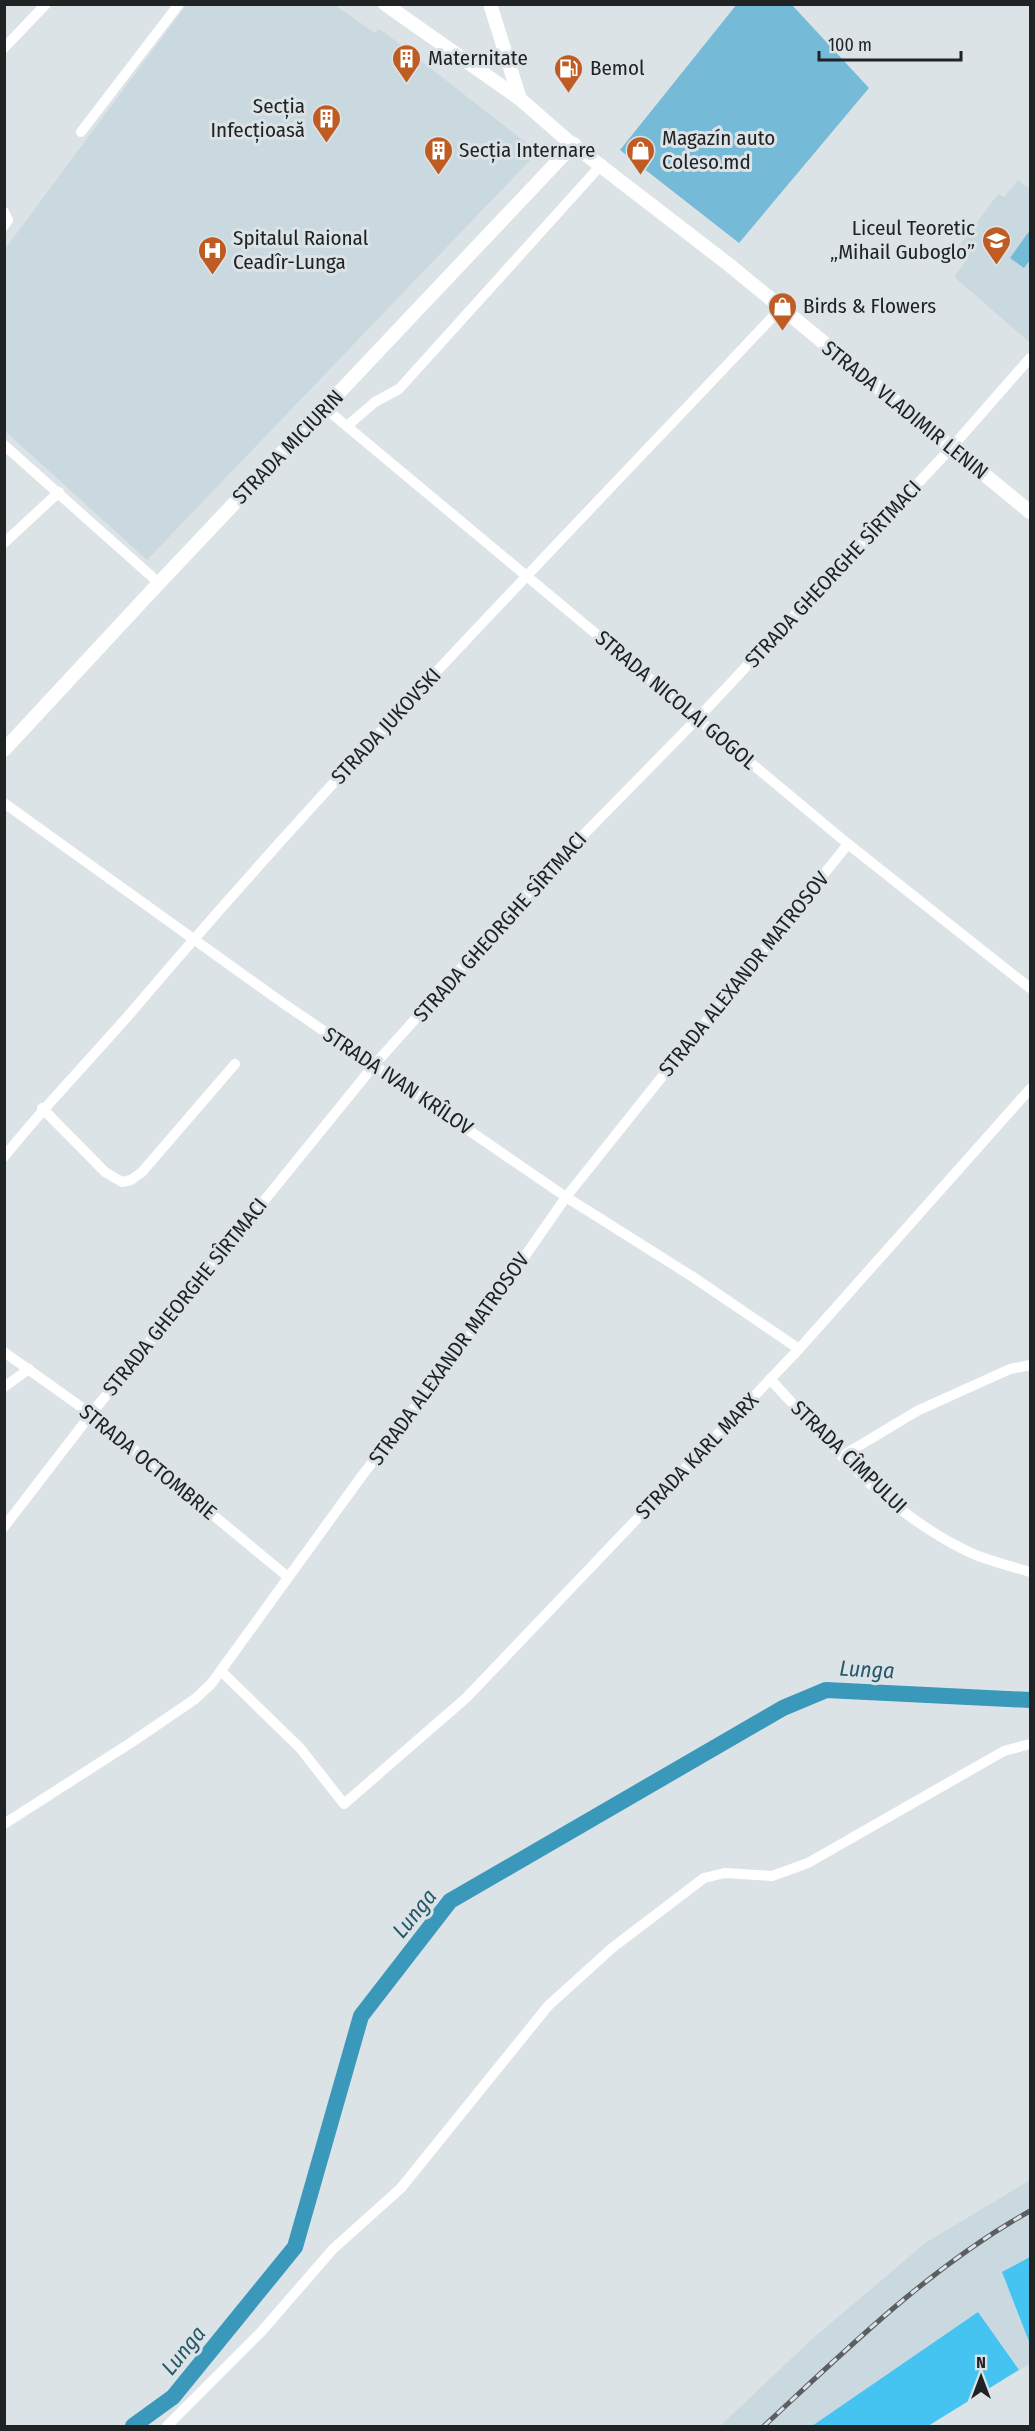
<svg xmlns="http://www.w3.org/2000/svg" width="1035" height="2431" viewBox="0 0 1035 2431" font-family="'Fira Sans Condensed',sans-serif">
  <rect width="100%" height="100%" fill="#dce3e7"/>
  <g fill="#cad9e0">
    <path d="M 187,4 L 335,5 L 375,33 L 379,29 L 388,35 L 538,152 L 147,560 L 5,431 L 5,249 Z"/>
    <path d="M 1018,180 L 1030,189 L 1030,338 L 1028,341 L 954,277 L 969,256 L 958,247 L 998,194 L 1004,197 Z"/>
    <path d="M 1030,2180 L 1030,2364 L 965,2400 L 929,2426 L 720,2426 L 811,2340 L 925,2243 Z"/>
  </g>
  <g fill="#75bbd8">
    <path d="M 737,4 L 792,5 L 869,88 L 739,243 L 620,150 Z"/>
    <path d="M 1030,230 L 1030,260 L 1024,268 L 1010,258 Z"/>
  </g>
  <g fill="#45c4f2">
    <path d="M 1030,2257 L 1030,2344 L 1002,2272 Z"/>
    <path d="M 978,2312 L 1019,2370 L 928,2426 L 812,2426 Z"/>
  </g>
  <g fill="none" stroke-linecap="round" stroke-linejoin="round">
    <path stroke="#3a98bb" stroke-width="16" d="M 133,2426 L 173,2397 L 295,2247 L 361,2016 L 450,1901 L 783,1708 L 826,1690 L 1030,1700"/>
    <g stroke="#fff" stroke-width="10">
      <path d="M 4,48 L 46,4"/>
      <path d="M 81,132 L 179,4"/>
      <path d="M 4,212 L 8,220 L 4,226"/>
      <path d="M 325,408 L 848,844 L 1030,988"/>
      <path d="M 347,426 L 375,402 L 399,389 L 602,164"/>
      <path d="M 4,445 L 159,583"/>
      <path d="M 4,543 L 59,492"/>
      <path d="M 4,803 L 280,1001 L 566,1197 L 693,1277 L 799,1349"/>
      <path d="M 42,1108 L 105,1172 L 122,1182 L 131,1180 L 142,1172 L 235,1064"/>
      <path d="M 4,1157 C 45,1105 91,1059 134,1009 C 340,766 563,539 781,308"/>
      <path d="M 4,1352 L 91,1414 L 288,1577"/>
      <path d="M 770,1379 C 830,1444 888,1514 969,1552 C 988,1561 1011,1566 1030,1572"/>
      <path d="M 4,1387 L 29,1369"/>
      <path d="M 842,1456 L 917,1411 L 1010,1369 L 1030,1365"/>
      <path d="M 4,1527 L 91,1414 L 375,1064 L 547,872 L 698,718 L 952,447 L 1030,358"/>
      <path d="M 221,1671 L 300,1748 L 344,1804 L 466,1698 L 799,1349 L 1030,1089"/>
      <path d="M 4,1824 L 132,1742 L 195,1699 L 211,1684 L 361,1477 L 466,1341 L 566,1197 L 848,844"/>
      <path d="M 167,2426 L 261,2332 L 333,2249 L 401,2188 L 548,2006 L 612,1948 L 704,1878 L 725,1873 L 772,1876 L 808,1863 L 1004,1751 L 1030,1744"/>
    </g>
    <g stroke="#fff" stroke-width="14">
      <path d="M 385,4 L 520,99 L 567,140 L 728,264 L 1030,512"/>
      <path d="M 490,4 L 520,99"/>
      <path d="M 4,750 L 159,583 L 574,144"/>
    </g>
    <defs>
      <path id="rail" d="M 764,2426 C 848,2348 930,2267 1030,2211"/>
    </defs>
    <use href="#rail" stroke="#5b5f61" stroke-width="5"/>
    <use href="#rail" stroke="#dce3e7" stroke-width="3" stroke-dasharray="9" stroke-linecap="butt"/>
  </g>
  <defs>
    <symbol id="building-pin" viewBox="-11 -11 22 30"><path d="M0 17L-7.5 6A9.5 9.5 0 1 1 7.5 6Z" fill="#bf5c23" stroke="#dce3e7"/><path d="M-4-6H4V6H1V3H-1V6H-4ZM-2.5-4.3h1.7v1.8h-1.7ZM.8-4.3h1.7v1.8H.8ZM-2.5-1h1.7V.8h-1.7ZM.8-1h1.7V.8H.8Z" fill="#fff"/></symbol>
    <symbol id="fuel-pin" viewBox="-11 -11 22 30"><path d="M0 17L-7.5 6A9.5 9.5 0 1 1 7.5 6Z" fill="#bf5c23" stroke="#dce3e7"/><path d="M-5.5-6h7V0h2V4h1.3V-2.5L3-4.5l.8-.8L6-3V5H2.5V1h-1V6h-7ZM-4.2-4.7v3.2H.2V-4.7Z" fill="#fff"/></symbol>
    <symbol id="shop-pin" viewBox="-11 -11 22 30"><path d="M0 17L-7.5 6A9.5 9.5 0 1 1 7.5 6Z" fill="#bf5c23" stroke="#dce3e7"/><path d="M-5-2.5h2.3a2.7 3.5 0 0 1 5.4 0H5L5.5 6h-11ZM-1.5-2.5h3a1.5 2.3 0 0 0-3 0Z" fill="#fff"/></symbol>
    <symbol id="school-pin" viewBox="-11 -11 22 30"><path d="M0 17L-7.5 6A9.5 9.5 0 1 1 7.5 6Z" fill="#bf5c23" stroke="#dce3e7"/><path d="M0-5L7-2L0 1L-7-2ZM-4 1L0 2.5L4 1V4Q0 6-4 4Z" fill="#fff"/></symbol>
    <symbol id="hospital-pin" viewBox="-11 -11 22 30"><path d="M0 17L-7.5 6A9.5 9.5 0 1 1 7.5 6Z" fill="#bf5c23" stroke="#dce3e7"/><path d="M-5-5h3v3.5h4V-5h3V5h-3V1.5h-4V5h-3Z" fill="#fff"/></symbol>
  </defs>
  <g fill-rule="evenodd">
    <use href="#building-pin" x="390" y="42" width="33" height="45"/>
    <use href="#fuel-pin" x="552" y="52" width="33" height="45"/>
    <use href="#building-pin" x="310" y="102" width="33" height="45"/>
    <use href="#building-pin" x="422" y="134" width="33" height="45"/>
    <use href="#shop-pin" x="624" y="134" width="33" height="45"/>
    <use href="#school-pin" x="980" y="224" width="33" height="45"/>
    <use href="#hospital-pin" x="196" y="234" width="33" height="45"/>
    <use href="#shop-pin" x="766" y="290" width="33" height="45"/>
  </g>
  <g text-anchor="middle" stroke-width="6" stroke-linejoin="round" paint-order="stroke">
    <g font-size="21" fill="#202324" stroke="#dce3e7" text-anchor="start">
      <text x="428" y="65">Maternitate</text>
      <text x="590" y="75">Bemol</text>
      <text x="305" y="113" text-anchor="end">Secția<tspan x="305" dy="24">Infecțioasă</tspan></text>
      <text x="662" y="145">Magazín auto<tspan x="662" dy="24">Coleso.md</tspan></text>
      <text x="459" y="157">Secția Internare</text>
      <text x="975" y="235" text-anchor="end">Liceul Teoretic<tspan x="975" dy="24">„Mihail Guboglo”</tspan></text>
      <text x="233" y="245">Spitalul Raional<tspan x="233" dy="24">Ceadîr-Lunga</tspan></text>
      <text x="803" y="313">Birds &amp; Flowers</text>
    </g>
    <g font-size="21" fill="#202324" stroke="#dce3e7">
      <text transform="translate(905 410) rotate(39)" y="7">STRADA VLADIMIR LENIN</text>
      <text transform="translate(288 447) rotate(-46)" y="7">STRADA MICIURIN</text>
      <text transform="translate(833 574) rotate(-47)" y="7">STRADA GHEORGHE SÎRTMACI</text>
      <text transform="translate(676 700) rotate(40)" y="7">STRADA NICOLAI GOGOL</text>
      <text transform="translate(386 726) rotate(-47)" y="7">STRADA JUKOVSKI</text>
      <text transform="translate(500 927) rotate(-48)" y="7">STRADA GHEORGHE SÎRTMACI</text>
      <text transform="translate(744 974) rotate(-51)" y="7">STRADA ALEXANDR MATROSOV</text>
      <text transform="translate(398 1081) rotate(34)" y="7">STRADA IVAN KRÎLOV</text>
      <text transform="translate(185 1297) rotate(-51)" y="7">STRADA GHEORGHE SÎRTMACI</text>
      <text transform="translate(449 1359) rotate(-54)" y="7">STRADA ALEXANDR MATROSOV</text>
      <text transform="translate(697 1456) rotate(-46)" y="7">STRADA KARL MARX</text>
      <text transform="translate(849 1457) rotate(44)" y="7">STRADA CÎMPULUI</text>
      <text transform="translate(148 1462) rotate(39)" y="7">STRADA OCTOMBRIE</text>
    </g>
    <g font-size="22" font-style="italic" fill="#26586c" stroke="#dce3e7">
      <text transform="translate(867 1669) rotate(3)" y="8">Lunga</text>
      <text transform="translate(414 1913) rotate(-51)" y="8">Lunga</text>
      <text transform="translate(183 2350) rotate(-51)" y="8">Lunga</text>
    </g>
  </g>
  <rect width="1035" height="2431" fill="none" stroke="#202324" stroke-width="12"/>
  <g transform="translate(981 2377)" stroke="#dce3e7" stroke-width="4.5" paint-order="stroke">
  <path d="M0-4.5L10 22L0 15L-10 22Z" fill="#202324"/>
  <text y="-9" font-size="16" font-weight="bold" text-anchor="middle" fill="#202324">N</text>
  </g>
  <path d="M819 51v9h142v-9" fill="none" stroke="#202324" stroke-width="3"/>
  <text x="828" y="51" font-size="18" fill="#202324" stroke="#dce3e7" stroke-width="4.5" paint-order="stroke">100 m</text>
</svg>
